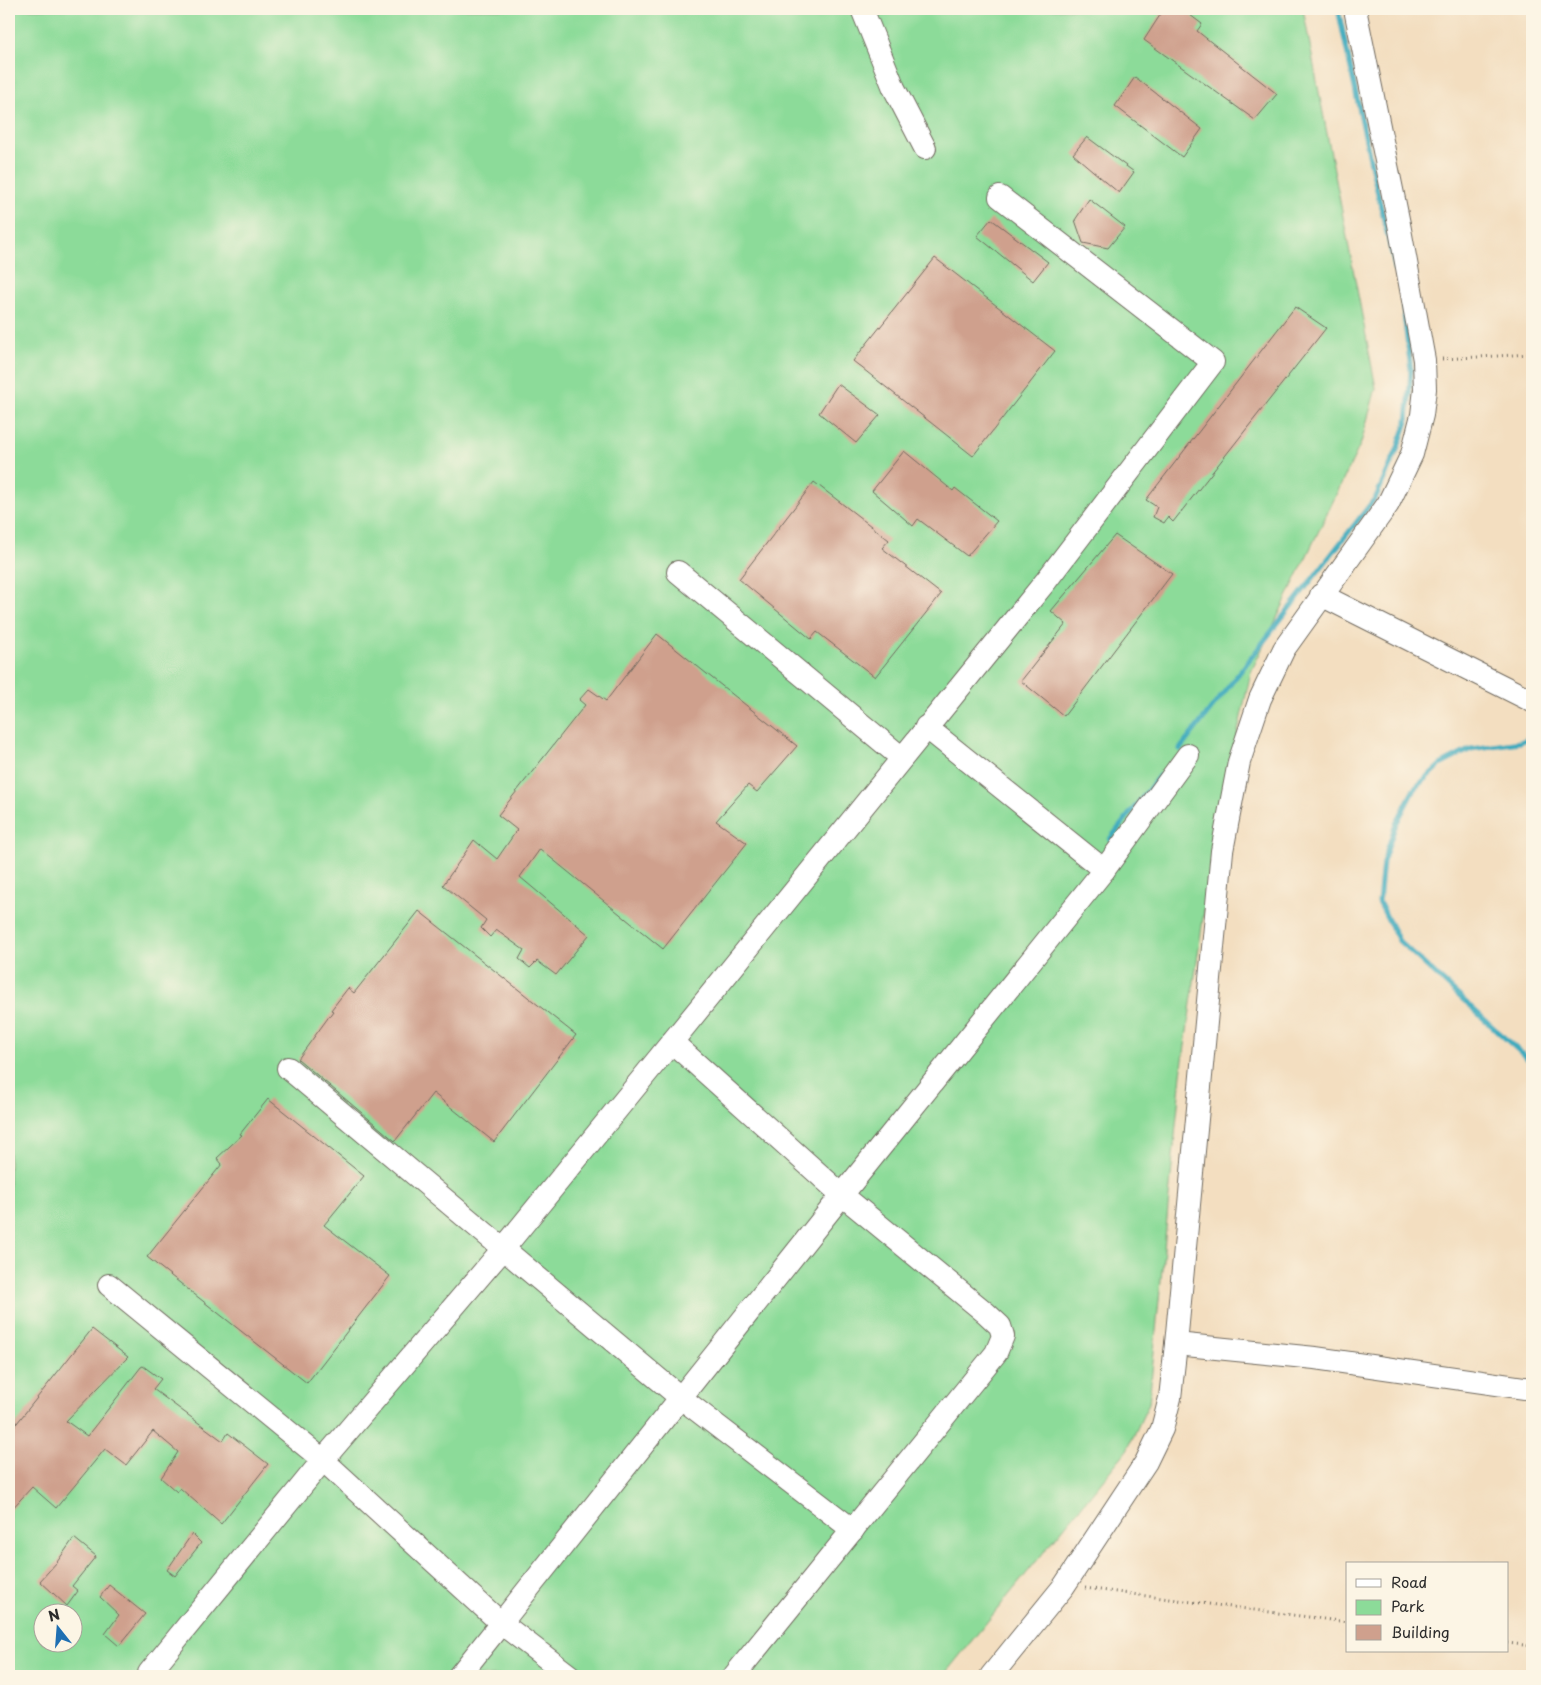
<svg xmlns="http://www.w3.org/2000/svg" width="1541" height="1685" viewBox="0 0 1541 1685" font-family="'Playpen Sans',sans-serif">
  <rect width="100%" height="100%" fill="#fcf5e5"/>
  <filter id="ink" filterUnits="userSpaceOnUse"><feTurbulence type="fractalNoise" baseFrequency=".02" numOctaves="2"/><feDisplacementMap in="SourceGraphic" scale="10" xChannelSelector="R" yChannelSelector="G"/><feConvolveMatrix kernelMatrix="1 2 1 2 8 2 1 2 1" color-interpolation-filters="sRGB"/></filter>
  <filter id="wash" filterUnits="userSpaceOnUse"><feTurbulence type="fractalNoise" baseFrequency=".0096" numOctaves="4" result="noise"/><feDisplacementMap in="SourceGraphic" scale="20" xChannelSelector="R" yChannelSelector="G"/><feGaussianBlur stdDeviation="1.12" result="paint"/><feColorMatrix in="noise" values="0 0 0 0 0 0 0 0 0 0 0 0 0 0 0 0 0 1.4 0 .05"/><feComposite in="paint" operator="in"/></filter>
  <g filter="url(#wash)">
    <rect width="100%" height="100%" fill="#f3dec0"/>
    <path fill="#8cdb99" stroke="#5c8362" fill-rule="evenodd" d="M 9,9 L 1303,9 L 1376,388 L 1361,443 L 1251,672 L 1215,834 L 1181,1074 L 1149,1403 L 1127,1450 L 943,1676 L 9,1676 ZM 42,1612 L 72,1612 L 72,1642 L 42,1642 Z"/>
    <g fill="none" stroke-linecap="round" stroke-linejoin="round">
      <g stroke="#3fabbe" stroke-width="5">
        <path d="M 1338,9 L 1371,164 L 1396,272"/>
        <path d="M 1532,737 L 1520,742 L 1471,749 L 1440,765 L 1414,789 L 1396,824 L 1383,862 L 1379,902 L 1399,941 L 1532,1063"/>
        <path d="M 1180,749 L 1376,497 L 1397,450 L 1407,422 L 1411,370 L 1403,307"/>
        <path d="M 1110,839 L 1159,776"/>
      </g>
    </g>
    <g id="blocks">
      <g fill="#cfa08d">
        <path d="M 1164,9 L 1182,9 L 1202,24 L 1197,31 L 1277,94 L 1255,120 L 1144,40 Z"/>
        <path d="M 1135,77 L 1202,129 L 1182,157 L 1115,106 Z"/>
        <path d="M 1087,137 L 1134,172 L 1119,193 L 1073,154 Z"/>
        <path d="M 1089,199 L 1125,227 L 1108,248 L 1083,243 L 1075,220 Z"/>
        <path d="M 991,219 L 1048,262 L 1033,281 L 977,236 Z"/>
        <path d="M 935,258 L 1055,351 L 973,456 L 853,361 Z"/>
        <path d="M 1295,307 L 1326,328 L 1173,522 L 1168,517 L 1164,523 L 1153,517 L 1157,507 L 1146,500 Z"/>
        <path d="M 838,384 L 880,415 L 856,443 L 819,413 Z"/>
        <path d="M 904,451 L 953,491 L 955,488 L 997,521 L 967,556 L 918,519 L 913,526 L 872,491 Z"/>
        <path d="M 814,482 L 889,540 L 882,548 L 941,594 L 875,677 L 817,632 L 811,639 L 739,579 Z"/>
        <path d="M 1115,535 L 1172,574 L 1064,716 L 1021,681 L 1066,624 L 1051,611 Z"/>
        <path d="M 657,634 L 797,746 L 757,792 L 748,785 L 716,821 L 747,843 L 663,949 L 540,849 L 520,877 L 589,935 L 556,975 L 537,961 L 530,968 L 519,959 L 524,950 L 496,930 L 490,937 L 481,928 L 486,920 L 443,885 L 474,840 L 497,859 L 517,830 L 498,815 L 585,705 L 579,700 L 589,689 L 606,701 Z"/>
        <path d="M 419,911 L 576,1035 L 494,1142 L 433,1093 L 395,1141 L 298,1059 L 333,1011 L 331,1010 L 348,988 L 354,993 Z"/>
        <path d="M 268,1099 L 364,1176 L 324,1225 L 390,1276 L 307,1383 L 147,1257 L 222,1164 L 217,1158 L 242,1135 L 240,1134 Z"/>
        <path d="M 92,1329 L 128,1357 L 66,1421 L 87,1436 L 141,1367 L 143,1366 L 161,1379 L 153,1389 L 223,1441 L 228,1433 L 268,1464 L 221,1524 L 180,1488 L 177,1492 L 161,1478 L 178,1452 L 153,1431 L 126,1465 L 105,1449 L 56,1508 L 32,1487 L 9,1512 L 9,1433 Z"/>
        <path d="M 192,1534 L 201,1543 L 175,1576 L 167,1570 Z"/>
        <path d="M 74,1538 L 96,1556 L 72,1586 L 78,1591 L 67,1606 L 40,1581 L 57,1562 Z"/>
        <path d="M 109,1585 L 145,1614 L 119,1646 L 105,1634 L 119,1615 L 100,1597 Z"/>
      </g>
    </g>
  </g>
  <g filter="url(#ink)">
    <use href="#blocks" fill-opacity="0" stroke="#716a5f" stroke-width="1"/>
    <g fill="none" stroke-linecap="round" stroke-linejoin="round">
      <defs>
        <g id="minor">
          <path d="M 862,9 L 894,88 L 925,148"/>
          <path d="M 678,572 L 902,758"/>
          <path d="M 1321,595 L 1532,701"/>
          <path d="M 926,727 L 1104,870"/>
          <path d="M 672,1042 L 842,1195 L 986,1313 L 1000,1326 L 1003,1336 L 996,1353 L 734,1676"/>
          <path d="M 288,1068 L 681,1398 L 853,1530"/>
          <path d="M 109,1285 L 323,1460 L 501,1623 L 570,1676"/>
          <path d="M 1176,1344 L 1315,1358 L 1532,1389"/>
          <path d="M 149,1673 L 323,1460 L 503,1249 L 672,1042 L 1046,581 L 1213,362 L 1000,197"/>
          <path d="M 459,1676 L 842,1195 L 1104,870 L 1188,755"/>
          <path d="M 991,1676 L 1064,1586 L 1146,1462 L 1162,1429 L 1170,1398 L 1176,1344 L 1222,851 L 1239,762 L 1260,699 L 1284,649 L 1388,504 L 1412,454 L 1422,415 L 1425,389 L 1424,360 L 1399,224 L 1355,9"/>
        </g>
      </defs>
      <use href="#minor" stroke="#716a5f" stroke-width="24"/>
      <g stroke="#716a5f" stroke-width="3" stroke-dasharray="1 4" stroke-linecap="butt">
        <path d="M 1442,359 L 1532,354"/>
        <path d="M 1085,1588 L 1347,1622"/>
        <path d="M 1507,1643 L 1532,1646"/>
      </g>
      <use href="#minor" stroke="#fff" stroke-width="22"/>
    </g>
  </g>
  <rect width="1541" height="1685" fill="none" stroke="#fcf5e5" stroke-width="30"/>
  <rect x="1346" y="1562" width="162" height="90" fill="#fcf5e5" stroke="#a8a49b"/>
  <rect x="1356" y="1579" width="25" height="8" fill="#ffffff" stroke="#a8a49b"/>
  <text x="1391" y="1588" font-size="15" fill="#2b2b2b">Road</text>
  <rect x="1356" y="1600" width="25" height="15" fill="#8cdb99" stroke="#a8a49b"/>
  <text x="1391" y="1612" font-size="15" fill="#2b2b2b">Park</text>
  <rect x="1356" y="1625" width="25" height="15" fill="#cfa08d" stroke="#a8a49b"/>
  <text x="1391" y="1638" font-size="15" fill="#2b2b2b">Building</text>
  <g transform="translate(58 1628) rotate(343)"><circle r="24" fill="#fcf5e5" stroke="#a8a49b"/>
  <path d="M0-4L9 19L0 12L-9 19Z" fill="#1f6fb2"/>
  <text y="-8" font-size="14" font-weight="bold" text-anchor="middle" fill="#2b2b2b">N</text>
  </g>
</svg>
